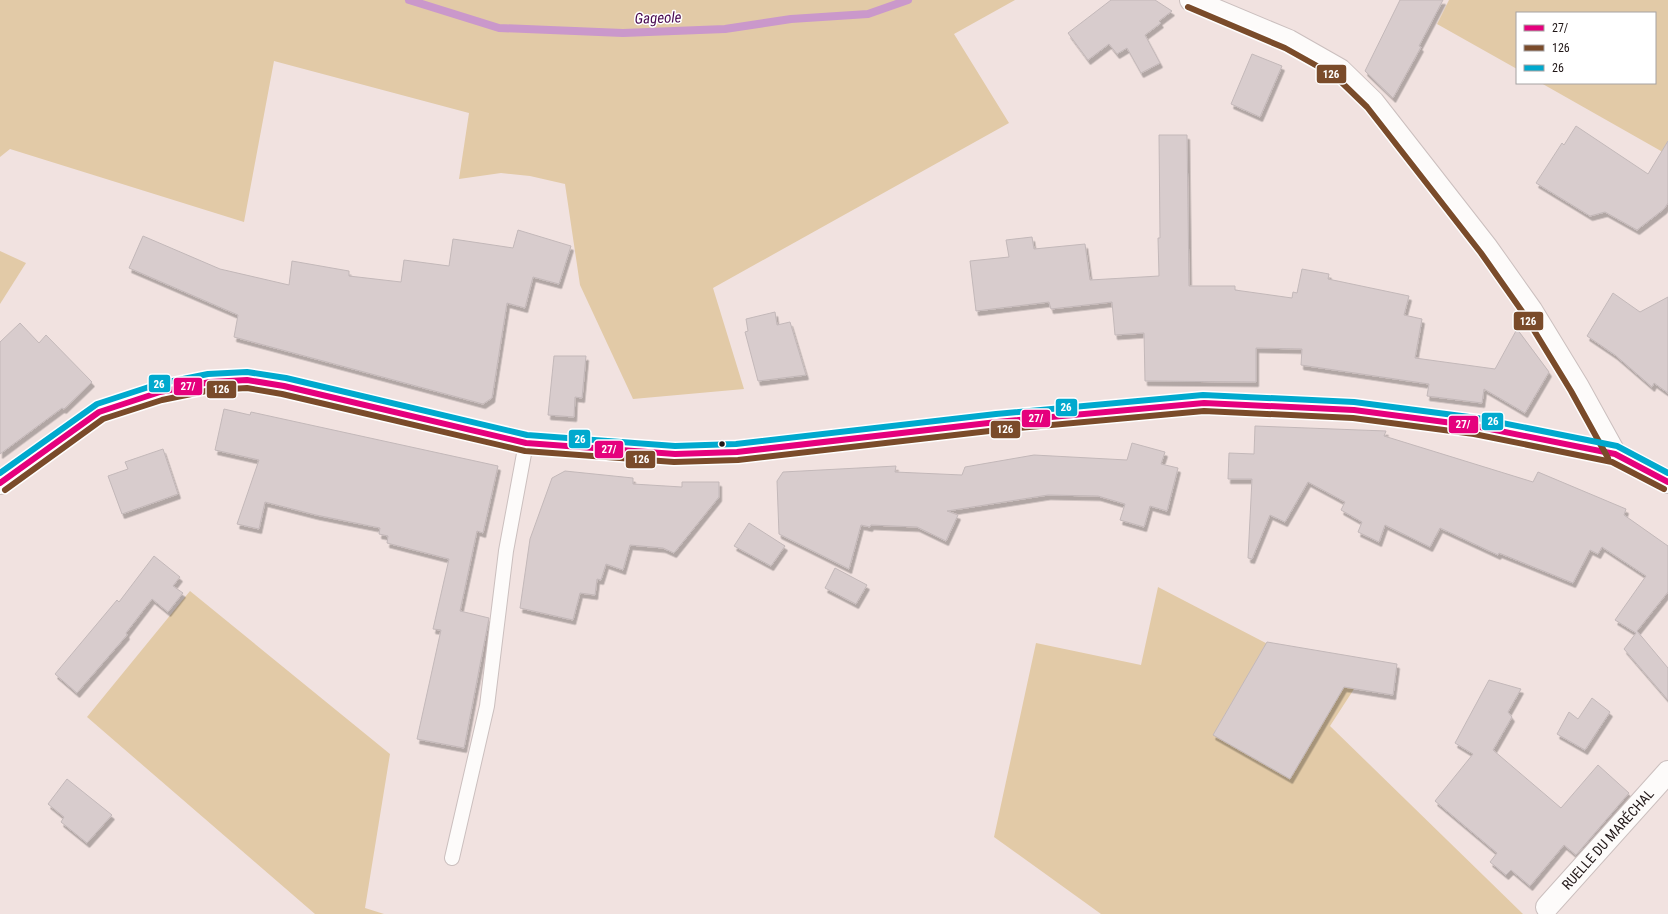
<svg xmlns="http://www.w3.org/2000/svg" width="1668" height="914" viewBox="0 0 1668 914" font-family="'Roboto Condensed',sans-serif">
  <defs>
    <filter id="shadow"><feDropShadow dx="2.5" dy="4.5" stdDeviation="0" flood-color="#0004"/></filter>
  </defs>
  <rect width="100%" height="100%" fill="#f1e2e0"/>
  <g fill="#e2caa7">
    <path d="M 0,0 L 1015,0 L 954,34 L 1009,123 L 713,288 L 744,389 L 633,399 L 580,285 L 565,184 L 530,176 L 501,173 L 459,179 L 469,113 L 274,61 L 244,222 L 10,149 L 0,157 Z"/>
    <path d="M 1449,0 L 1668,0 L 1668,155 L 1541,83 L 1655,83 L 1655,13 L 1517,13 L 1517,69 L 1437,24 Z"/>
    <path d="M 0,251 L 26,263 L 0,304 Z"/>
    <path d="M 1158,587 L 1354,689 L 1330,726 L 1523,914 L 1101,914 L 994,837 L 1036,643 L 1141,665 Z"/>
    <path d="M 190,591 L 390,754 L 365,908 L 384,914 L 315,914 L 87,717 Z"/>
  </g>
  <g fill="none" stroke-linecap="round" stroke-linejoin="round">
    <path stroke="#ca98cb" stroke-width="8" d="M 409,0 L 499,28 L 623,33 L 725,29 L 791,19 L 868,14 L 908,0"/>
  </g>
  <g fill="#d8cccd" stroke="#c3b8b9" filter="url(#shadow)">
    <path d="M 1111,0 L 1155,0 L 1172,11 L 1159,21 L 1161,23 L 1145,35 L 1160,63 L 1141,73 L 1127,48 L 1117,54 L 1109,44 L 1088,60 L 1068,33 Z"/>
    <path d="M 1400,0 L 1443,0 L 1419,46 L 1421,47 L 1393,98 L 1365,71 Z"/>
    <path d="M 1252,54 L 1282,66 L 1260,117 L 1231,104 Z"/>
    <path d="M 1576,126 L 1648,174 L 1668,141 L 1668,203 L 1664,209 L 1637,230 L 1605,212 L 1590,216 L 1536,183 L 1562,143 L 1564,145 Z"/>
    <path d="M 1159,135 L 1187,135 L 1189,286 L 1235,286 L 1235,290 L 1292,298 L 1293,292 L 1297,293 L 1302,269 L 1329,274 L 1328,279 L 1409,296 L 1404,315 L 1422,319 L 1415,358 L 1495,369 L 1517,329 L 1549,372 L 1525,413 L 1484,389 L 1482,403 L 1427,396 L 1429,384 L 1301,365 L 1302,349 L 1256,348 L 1256,382 L 1145,381 L 1144,333 L 1115,335 L 1112,302 L 1051,309 L 1049,302 L 976,311 L 970,261 L 1009,257 L 1006,240 L 1032,237 L 1034,249 L 1085,244 L 1090,280 L 1159,276 L 1158,238 L 1160,238 Z"/>
    <path d="M 518,230 L 571,246 L 559,284 L 533,277 L 525,308 L 507,303 L 492,398 L 483,404 L 234,337 L 238,315 L 129,268 L 143,236 L 220,269 L 289,285 L 292,261 L 349,271 L 349,276 L 401,282 L 404,260 L 449,266 L 453,239 L 513,248 Z"/>
    <path d="M 1613,293 L 1640,312 L 1668,297 L 1668,393 L 1654,383 L 1652,387 L 1615,355 L 1587,336 Z"/>
    <path d="M 775,312 L 777,325 L 790,322 L 806,375 L 758,381 L 745,332 L 748,331 L 746,319 Z"/>
    <path d="M 20,323 L 39,343 L 46,335 L 92,382 L 64,409 L 62,408 L 0,454 L 0,342 Z"/>
    <path d="M 554,356 L 586,356 L 582,398 L 575,397 L 574,417 L 548,415 Z"/>
    <path d="M 224,409 L 250,415 L 251,412 L 498,466 L 483,533 L 477,531 L 460,611 L 489,618 L 464,748 L 417,739 L 441,630 L 433,629 L 449,559 L 387,543 L 388,536 L 379,534 L 380,528 L 316,515 L 265,502 L 259,529 L 237,524 L 259,460 L 215,450 Z"/>
    <path d="M 1255,426 L 1386,431 L 1384,436 L 1533,482 L 1538,472 L 1626,509 L 1624,515 L 1668,546 L 1668,592 L 1637,631 L 1668,668 L 1668,700 L 1624,649 L 1636,633 L 1615,620 L 1646,576 L 1602,547 L 1598,554 L 1590,550 L 1573,583 L 1499,553 L 1498,555 L 1440,528 L 1430,547 L 1385,525 L 1379,542 L 1358,532 L 1362,522 L 1341,510 L 1345,502 L 1308,482 L 1285,522 L 1270,515 L 1252,559 L 1248,558 L 1252,479 L 1228,479 L 1229,453 L 1254,454 Z"/>
    <path d="M 1132,443 L 1165,452 L 1161,464 L 1178,468 L 1167,511 L 1150,506 L 1144,527 L 1120,520 L 1125,504 L 1098,496 L 1048,495 L 947,511 L 958,515 L 946,541 L 917,527 L 871,525 L 870,527 L 861,525 L 849,569 L 779,534 L 777,481 L 783,472 L 896,466 L 895,472 L 962,475 L 965,467 L 1034,455 L 1127,460 Z"/>
    <path d="M 163,449 L 178,494 L 122,514 L 108,476 L 128,469 L 125,462 Z"/>
    <path d="M 565,471 L 633,478 L 633,484 L 682,487 L 682,482 L 719,482 L 719,497 L 674,553 L 663,548 L 630,545 L 623,570 L 606,564 L 601,580 L 597,579 L 595,595 L 580,593 L 573,620 L 520,608 L 530,539 L 552,478 Z"/>
    <path d="M 749,523 L 785,546 L 771,566 L 734,546 Z"/>
    <path d="M 154,556 L 180,577 L 173,586 L 183,593 L 168,612 L 152,599 L 126,633 L 127,635 L 77,693 L 55,674 L 117,600 L 119,602 Z"/>
    <path d="M 835,568 L 867,585 L 856,604 L 825,588 Z"/>
    <path d="M 1267,642 L 1397,664 L 1393,695 L 1344,687 L 1290,779 L 1213,735 Z"/>
    <path d="M 1489,680 L 1521,689 L 1508,712 L 1512,717 L 1493,750 L 1561,808 L 1598,765 L 1629,793 L 1576,855 L 1564,845 L 1530,886 L 1511,870 L 1506,875 L 1490,862 L 1497,853 L 1435,801 L 1473,754 L 1455,743 Z"/>
    <path d="M 1592,698 L 1610,712 L 1585,750 L 1557,734 L 1569,712 L 1578,719 Z"/>
    <path d="M 67,779 L 112,815 L 87,843 L 61,822 L 64,817 L 48,804 Z"/>
  </g>
  <g fill="none" stroke-linecap="round" stroke-linejoin="round">
    <defs>
      <path id="service" d="M 452,858 L 487,706 L 506,551 L 526,443"/>
      <g id="minor">
        <path id="s1" d="M 1547,907 L 1668,772"/>
      </g>
      <g id="tertiary">
        <path d="M 1191,0 L 1289,41 L 1340,70 L 1373,102 L 1487,248 L 1531,310 L 1578,387 L 1615,454"/>
        <path d="M 0,483 L 99,412 L 160,392 L 210,382 L 247,380 L 284,386 L 359,403 L 526,443 L 675,454 L 737,452 L 997,422 L 1204,403 L 1354,410 L 1475,426 L 1615,454 L 1668,482"/>
      </g>
    </defs>
    <use href="#service" stroke="#cbbfbe" stroke-width="16"/>
    <use href="#minor" stroke="#cbbfbe" stroke-width="24"/>
    <use href="#tertiary" stroke="#cbbfbe" stroke-width="24"/>
    <use href="#service" stroke="#fdfbfa" stroke-width="14"/>
    <use href="#minor" stroke="#fdfbfa" stroke-width="22"/>
    <use href="#tertiary" stroke="#fdfbfa" stroke-width="22"/>
    <defs>
      <path id="bus-1" d="M 0,483 L 99,412 L 160,392 L 210,382 L 247,380 L 284,386 L 526,443 L 675,454 L 737,452 L 997,422 L 1204,403 L 1354,410 L 1475,426 L 1615,454 L 1668,482"/>
      <g id="bus-2">
        <path d="M 1188,7 L 1285,48 L 1335,76 L 1367,107 L 1481,253 L 1524,314 L 1571,391 L 1608,458"/>
        <path d="M 5,490 L 103,419 L 162,400 L 211,390 L 247,388 L 282,394 L 525,451 L 674,462 L 738,460 L 998,430 L 1204,411 L 1353,418 L 1474,434 L 1612,462 L 1664,489"/>
      </g>
      <path id="bus-3" d="M 0,473 L 97,404 L 158,384 L 208,374 L 247,372 L 286,378 L 527,435 L 675,446 L 736,444 L 996,414 L 1203,395 L 1354,402 L 1477,418 L 1617,446 L 1668,473"/>
    </defs>
    <use href="#bus-1" stroke="#fff" stroke-width="9"/>
    <use href="#bus-2" stroke="#fff" stroke-width="9"/>
    <use href="#bus-3" stroke="#fff" stroke-width="9"/>
    <use href="#bus-1" stroke="#e5007d" stroke-width="6"/>
    <use href="#bus-2" stroke="#7a4b2a" stroke-width="6"/>
    <use href="#bus-3" stroke="#00a9ce" stroke-width="6"/>
  </g>
  <circle fill="#201616" stroke="#fff" stroke-width="1.5" cx="722" cy="444" r="3.5"/>
  <g text-anchor="middle" stroke-width="3" stroke-linejoin="round" paint-order="stroke">
    <g font-size="14" fill="#201616" stroke="#fff">
      <text dy="5" stroke="none"><textPath href="#s1" startOffset="91">RUELLE DU MARÉCHAL</textPath></text>
    </g>
    <g font-size="15" font-style="italic" fill="#480950" stroke="#fff">
      <text transform="translate(658 18) rotate(-2)" y="5">Gageole</text>
    </g>
  </g>
  <g stroke="#fff" stroke-width="1.5">
    <rect x="1316" y="64" width="31" height="20" rx="4" fill="#7a4b2a"/>
    <rect x="1513" y="311" width="31" height="20" rx="4" fill="#7a4b2a"/>
    <rect x="148" y="374" width="23" height="19" rx="4" fill="#00a9ce"/>
    <rect x="173" y="377" width="30" height="19" rx="4" fill="#e5007d"/>
    <rect x="206" y="380" width="31" height="19" rx="4" fill="#7a4b2a"/>
    <rect x="1055" y="398" width="23" height="19" rx="4" fill="#00a9ce"/>
    <rect x="1021" y="409" width="30" height="19" rx="4" fill="#e5007d"/>
    <rect x="1481" y="412" width="23" height="19" rx="4" fill="#00a9ce"/>
    <rect x="1448" y="415" width="31" height="19" rx="4" fill="#e5007d"/>
    <rect x="990" y="420" width="31" height="19" rx="4" fill="#7a4b2a"/>
    <rect x="568" y="429" width="23" height="20" rx="4" fill="#00a9ce"/>
    <rect x="594" y="440" width="30" height="19" rx="4" fill="#e5007d"/>
    <rect x="625" y="450" width="31" height="19" rx="4" fill="#7a4b2a"/>
  </g>
  <g font-size="11" text-anchor="middle" font-weight="bold" fill="#fff">
    <text x="1331" y="78">126</text>
    <text x="1528" y="325">126</text>
    <text x="159" y="388">26</text>
    <text x="188" y="390">27/</text>
    <text x="221" y="393">126</text>
    <text x="1066" y="411">26</text>
    <text x="1036" y="422">27/</text>
    <text x="1493" y="425">26</text>
    <text x="1463" y="428">27/</text>
    <text x="1005" y="433">126</text>
    <text x="580" y="443">26</text>
    <text x="609" y="453">27/</text>
    <text x="641" y="463">126</text>
  </g>
  <rect x="1516" y="12" width="140" height="72" fill="#ffffff" stroke="#a6a2a2"/>
  <rect x="1524" y="25" width="20" height="6" fill="#e5007d" stroke="#a6a2a2"/>
  <text x="1552" y="32" font-size="12" fill="#201616">27/</text>
  <rect x="1524" y="45" width="20" height="6" fill="#7a4b2a" stroke="#a6a2a2"/>
  <text x="1552" y="52" font-size="12" fill="#201616">126</text>
  <rect x="1524" y="65" width="20" height="6" fill="#00a9ce" stroke="#a6a2a2"/>
  <text x="1552" y="72" font-size="12" fill="#201616">26</text>
</svg>
